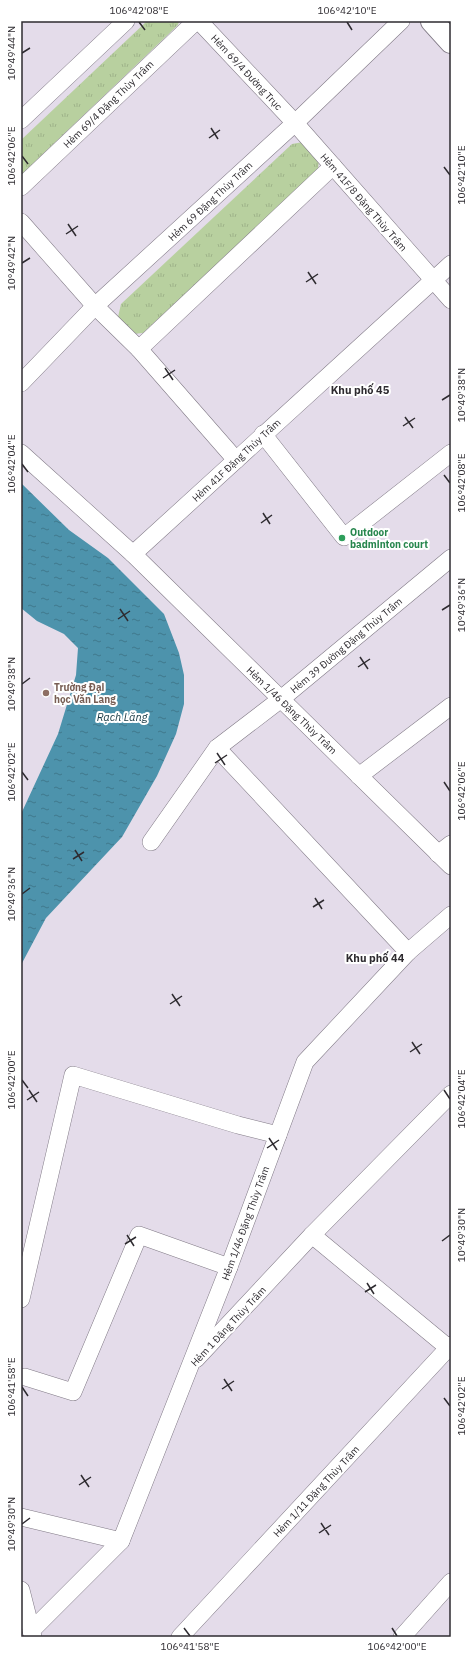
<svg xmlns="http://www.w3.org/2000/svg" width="472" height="1658" viewBox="0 0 472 1658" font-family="'IBM Plex Sans',sans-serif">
  <defs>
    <pattern id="grass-tufts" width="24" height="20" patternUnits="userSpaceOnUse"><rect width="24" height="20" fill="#b8d09f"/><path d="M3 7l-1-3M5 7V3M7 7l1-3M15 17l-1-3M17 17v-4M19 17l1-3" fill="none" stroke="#9eb389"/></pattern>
    <pattern id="water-ripples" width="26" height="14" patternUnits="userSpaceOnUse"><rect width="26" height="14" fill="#4d93ac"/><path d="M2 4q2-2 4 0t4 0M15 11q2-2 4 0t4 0" fill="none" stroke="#40788c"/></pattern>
  </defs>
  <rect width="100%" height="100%" fill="#e4dcea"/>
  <g fill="url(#grass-tufts)">
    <path d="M 147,21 L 179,21 L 178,25 L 21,175 L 21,140 Z"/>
    <path d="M 303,142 L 319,159 L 318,170 L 143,333 L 133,334 L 118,317 L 121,304 L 292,144 Z"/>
  </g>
  <path fill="url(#water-ripples)" d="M 21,483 L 69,530 L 108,558 L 164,614 L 179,653 L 184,675 L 184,704 L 176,734 L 157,776 L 122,837 L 46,918 L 21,965 L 21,814 L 58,734 L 76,675 L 78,648 L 64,634 L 37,621 L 21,608 Z"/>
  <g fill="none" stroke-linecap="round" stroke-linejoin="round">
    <defs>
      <g id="minor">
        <path d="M 199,21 L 295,123 L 451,300"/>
        <path d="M 21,120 L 126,21"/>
        <path d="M 21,187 L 196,21"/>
        <path d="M 21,222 L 95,306 L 139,349 L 236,460"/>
        <path d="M 139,349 L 333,166"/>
        <path d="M 21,383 L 95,306 L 295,123 L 401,21"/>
        <path d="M 263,434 L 344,537 L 451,453"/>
        <path d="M 21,453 L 133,554 L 451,866"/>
        <path d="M 133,554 L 451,264"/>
        <path d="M 359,776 L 451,706"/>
        <path d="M 151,842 L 217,748 L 281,699 L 451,558"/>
        <path d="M 438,854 L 451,844"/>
        <path d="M 408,952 L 451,915"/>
        <path d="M 312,1235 L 451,1350"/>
        <path d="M 21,1299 L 73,1075 L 238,1125 L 278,1135"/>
        <path d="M 196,1359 L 312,1235 L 451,1094"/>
        <path d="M 25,1377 L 73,1392 L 139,1235 L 229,1267"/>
        <path d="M 21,1517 L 121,1541"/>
        <path d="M 21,1590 L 33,1637"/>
        <path d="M 31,1631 L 121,1541 L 229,1267 L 305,1062 L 408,952 L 217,748"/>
        <path d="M 180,1637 L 451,1345"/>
        <path d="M 402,1637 L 451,1582"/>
      </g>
      <path id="secondary" d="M 432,21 L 451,42"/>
    </defs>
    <use href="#minor" stroke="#817a86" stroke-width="18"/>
    <use href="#secondary" stroke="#817a86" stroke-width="24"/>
    <use href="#minor" stroke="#fff" stroke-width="17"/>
    <use href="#secondary" stroke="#fff" stroke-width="22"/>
  </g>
  <path fill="none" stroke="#2e2b30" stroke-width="1.5" d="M 139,22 L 145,30M 347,22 L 352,30M 22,53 L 30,48M 211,128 L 218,139M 209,138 L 220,130M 22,156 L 28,164M 444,167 L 450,175M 68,224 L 76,236M 66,234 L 78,226M 22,263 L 30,258M 308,272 L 316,284M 306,282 L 318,274M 165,368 L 173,380M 163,378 L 175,370M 442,400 L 450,395M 405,417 L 413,428M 403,426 L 415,418M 22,464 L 28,472M 444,475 L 450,483M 263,513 L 270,524M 261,523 L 272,515M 120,609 L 128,621M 442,610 L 450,605M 118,619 L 130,611M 360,657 L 368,669M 358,667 L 370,659M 22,684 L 30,678M 217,753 L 225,765M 215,763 L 227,755M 22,772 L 28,780M 444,782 L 450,791M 75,850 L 82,861M 73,859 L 84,852M 22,894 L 30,888M 315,898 L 322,909M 313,907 L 324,900M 172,994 L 180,1006M 170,1004 L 182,996M 412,1042 L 420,1054M 410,1052 L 422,1044M 22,1080 L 28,1088M 29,1090 L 37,1102M 444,1090 L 450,1099M 27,1100 L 39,1092M 269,1138 L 277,1150M 267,1148 L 279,1140M 127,1235 L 134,1246M 442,1241 L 450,1235M 125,1244 L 136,1237M 367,1283 L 374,1294M 365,1292 L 376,1285M 224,1379 L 232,1391M 22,1387 L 28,1396M 222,1389 L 234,1381M 444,1398 L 450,1406M 81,1475 L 89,1487M 79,1485 L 91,1477M 321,1523 L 329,1535M 22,1524 L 30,1518M 319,1533 L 331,1525M 184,1628 L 190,1636M 392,1628 L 397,1636"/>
  <circle fill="#2e9e5b" stroke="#fff" stroke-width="1.5" cx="342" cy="538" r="4"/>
  <circle fill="#8d6e63" stroke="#fff" stroke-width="1.5" cx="46" cy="693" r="4"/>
  <g text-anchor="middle" stroke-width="4" stroke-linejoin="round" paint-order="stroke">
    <g font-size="10" fill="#2e2b30" stroke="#fff">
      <text transform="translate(247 72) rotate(47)" y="4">Hẻm 69/4 Đường Trục</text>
      <text transform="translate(108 104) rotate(-44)" y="4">Hẻm 69/4 Đặng Thùy Trâm</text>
      <text transform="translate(210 201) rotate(-43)" y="4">Hẻm 69 Đặng Thùy Trâm</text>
      <text transform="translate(364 202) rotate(49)" y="4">Hẻm 41F/8 Đặng Thùy Trâm</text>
      <text transform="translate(236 460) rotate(-43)" y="4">Hẻm 41F Đặng Thùy Trâm</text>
      <text transform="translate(346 645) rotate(-40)" y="4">Hẻm 39 Đường Đặng Thùy Trâm</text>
      <text transform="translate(292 710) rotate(44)" y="4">Hẻm 1/46 Đặng Thùy Trâm</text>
      <text transform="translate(245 1223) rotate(-70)" y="4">Hẻm 1/46 Đặng Thùy Trâm</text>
      <text transform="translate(228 1326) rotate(-47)" y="4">Hẻm 1 Đặng Thùy Trâm</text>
      <text transform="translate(316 1491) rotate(-47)" y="4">Hẻm 1/11 Đặng Thùy Trâm</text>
    </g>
    <g font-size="10" font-weight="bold" fill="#27864d" stroke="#fff" text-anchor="start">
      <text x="350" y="536">Outdoor<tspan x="350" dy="12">badminton court</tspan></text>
    </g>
    <g font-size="10" font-weight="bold" fill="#785e54" stroke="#fff" text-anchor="start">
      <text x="54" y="691">Trường Đại<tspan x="54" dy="12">học Văn Lang</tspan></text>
    </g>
    <g font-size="11" font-weight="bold" fill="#2e2b30" stroke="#fff">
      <text x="360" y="394">Khu phố 45</text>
      <text x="375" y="962">Khu phố 44</text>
    </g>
    <g font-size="11" font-style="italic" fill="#153742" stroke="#fff">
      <text x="122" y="721">Rạch Lăng</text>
    </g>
  </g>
  <rect width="472" height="1658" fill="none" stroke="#ffffff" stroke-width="44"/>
  <rect x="22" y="22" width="428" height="1614" fill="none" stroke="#2e2b30" stroke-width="1.5"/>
  <g font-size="10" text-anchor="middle" fill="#2e2b30">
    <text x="139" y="14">106°42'08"E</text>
    <text x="347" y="14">106°42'10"E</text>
    <text transform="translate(11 53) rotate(-90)" y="4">10°49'44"N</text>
    <text transform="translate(11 156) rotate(-90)" y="4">106°42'06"E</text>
    <text transform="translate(461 175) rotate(-90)" y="4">106°42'10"E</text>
    <text transform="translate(11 263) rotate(-90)" y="4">10°49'42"N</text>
    <text transform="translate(461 395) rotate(-90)" y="4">10°49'38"N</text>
    <text transform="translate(11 464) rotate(-90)" y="4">106°42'04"E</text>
    <text transform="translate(461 483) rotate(-90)" y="4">106°42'08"E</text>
    <text transform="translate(461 605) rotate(-90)" y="4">10°49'36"N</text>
    <text transform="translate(11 684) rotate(-90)" y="4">10°49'38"N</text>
    <text transform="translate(11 772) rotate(-90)" y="4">106°42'02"E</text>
    <text transform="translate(461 791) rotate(-90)" y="4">106°42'06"E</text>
    <text transform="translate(11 894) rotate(-90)" y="4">10°49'36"N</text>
    <text transform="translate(11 1080) rotate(-90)" y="4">106°42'00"E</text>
    <text transform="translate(461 1099) rotate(-90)" y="4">106°42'04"E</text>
    <text transform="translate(461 1235) rotate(-90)" y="4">10°49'30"N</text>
    <text transform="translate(11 1387) rotate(-90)" y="4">106°41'58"E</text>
    <text transform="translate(461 1406) rotate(-90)" y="4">106°42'02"E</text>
    <text transform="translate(11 1524) rotate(-90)" y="4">10°49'30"N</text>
    <text x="190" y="1650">106°41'58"E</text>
    <text x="397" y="1650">106°42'00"E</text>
  </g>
</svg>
